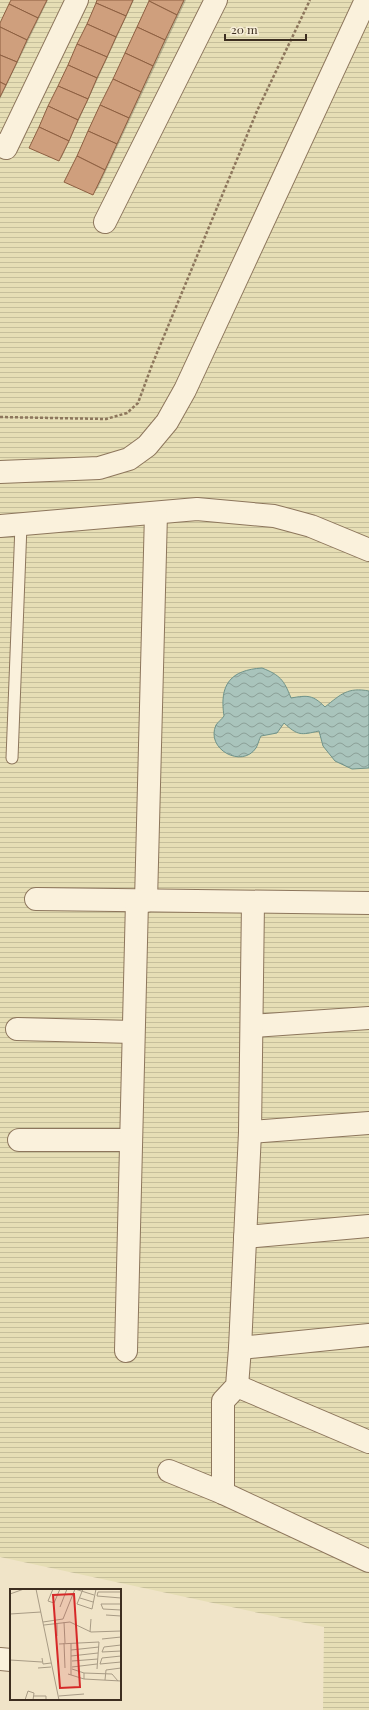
<svg xmlns="http://www.w3.org/2000/svg" width="369" height="1710" viewBox="0 0 369 1710" font-family="'Playfair Display',serif">
  <defs>
    <pattern id="farmland-rules" width="6" height="5" patternUnits="userSpaceOnUse"><rect width="6" height="5" fill="#e6deb5"/><path d="M0 2.5h6" fill="none" stroke="#c6bf9b"/></pattern>
    <pattern id="water-waves" width="16" height="10" patternUnits="userSpaceOnUse"><rect width="16" height="10" fill="#a9c4bc"/><path d="M0 5q4-4 8 0t8 0" fill="none" stroke="#8ba098"/></pattern>
  </defs>
  <rect width="100%" height="100%" fill="#f0e4c8"/>
  <path fill="url(#farmland-rules)" d="M 0,0 L 369,0 L 369,1710 L 323,1710 L 324,1627 L 0,1557 Z"/>
  <path fill="url(#water-waves)" stroke="#6f938a" d="M 262,668 C 280,675 284,680 291,698 C 308,695 313,695 325,707 C 341,694 348,687 369,691 L 369,768 L 352,769 L 335,761 L 323,746 L 319,731 C 301,735 298,736 284,723 L 277,733 L 261,736 C 259,739 258,745 256,748 C 242,769 205,749 216,725 C 218,722 222,719 224,716 C 219,684 231,670 262,668 Z"/>
  <g fill="#0003">
    <path d="M 12,0 L 48,0 L 0,99 L 0,25 Z"/>
    <path d="M 99,0 L 134,0 L 62,157 L 59,160 Z"/>
    <path d="M 151,0 L 186,0 L 98,188 L 92,194 Z"/>
  </g>
  <g fill="#cf9f7d" stroke="#8d5f41">
    <path d="M 11,0 L 47,0 L 38,18 L 9,4 Z"/>
    <path d="M 97,0 L 133,0 L 126,16 L 96,3 Z"/>
    <path d="M 149,0 L 184,0 L 177,15 L 149,1 Z"/>
    <path d="M 149,1 L 177,15 L 165,40 L 137,27 Z"/>
    <path d="M 96,3 L 126,16 L 116,37 L 87,24 Z"/>
    <path d="M 9,4 L 38,18 L 27,40 L 0,27 L 0,23 Z"/>
    <path d="M 87,24 L 116,37 L 107,57 L 77,44 Z"/>
    <path d="M 0,27 L 27,40 L 17,62 L 0,55 Z"/>
    <path d="M 137,27 L 165,40 L 153,66 L 125,53 Z"/>
    <path d="M 77,44 L 107,57 L 97,78 L 68,65 Z"/>
    <path d="M 125,53 L 153,66 L 141,92 L 113,79 Z"/>
    <path d="M 0,55 L 17,62 L 6,85 L 0,82 Z"/>
    <path d="M 68,65 L 97,78 L 88,99 L 58,86 Z"/>
    <path d="M 113,79 L 141,92 L 129,118 L 100,105 Z"/>
    <path d="M 0,82 L 6,85 L 0,97 Z"/>
    <path d="M 58,86 L 88,99 L 78,120 L 48,106 Z"/>
    <path d="M 100,105 L 129,118 L 117,144 L 88,131 Z"/>
    <path d="M 48,106 L 78,120 L 69,141 L 39,127 Z"/>
    <path d="M 39,127 L 69,141 L 59,161 L 29,148 Z"/>
    <path d="M 88,131 L 117,144 L 105,170 L 77,156 Z"/>
    <path d="M 77,156 L 105,170 L 93,195 L 64,182 Z"/>
  </g>
  <g fill="none" stroke-linecap="round" stroke-linejoin="round">
    <defs>
      <path id="service" d="M 12,758 L 21,525"/>
      <g id="minor">
        <path d="M 0,145 L 6,148 L 77,0"/>
        <path d="M 105,222 L 216,0"/>
        <path d="M 0,472 L 99,468 L 129,459 L 147,446 L 167,422 L 185,390 L 366,0"/>
        <path d="M 0,526 L 197,509 L 274,516 L 311,526 L 369,550"/>
        <path d="M 36,899 L 369,903"/>
        <path d="M 146,901 L 156,513"/>
        <path d="M 252,1026 L 369,1018"/>
        <path d="M 17,1029 L 133,1032"/>
        <path d="M 250,1132 L 369,1123"/>
        <path d="M 19,1140 L 131,1140"/>
        <path d="M 245,1237 L 369,1226"/>
        <path d="M 240,1348 L 369,1335"/>
        <path d="M 126,1351 L 137,901"/>
        <path d="M 237,1386 L 369,1442"/>
        <path d="M 169,1471 L 223,1493 L 369,1561"/>
        <path d="M 223,1493 L 223,1401 L 237,1386 L 240,1348 L 250,1132 L 253,902"/>
        <path d="M 0,1659 L 11,1660"/>
      </g>
    </defs>
    <use href="#service" stroke="#8d765c" stroke-width="13"/>
    <use href="#minor" stroke="#8d765c" stroke-width="24"/>
    <path stroke="#8d765c" stroke-width="2.5" stroke-dasharray="3 2" stroke-linecap="butt" d="M 0,417 L 106,419 L 127,413 L 138,403 L 152,365 L 257,111 L 310,0"/>
    <use href="#service" stroke="#faf1dc" stroke-width="11"/>
    <use href="#minor" stroke="#faf1dc" stroke-width="22"/>
  </g>
  <g transform="translate(10 1589)">
    <rect width="111" height="111" fill="#f0e4c8"/>
    <path fill="none" stroke="#a89b85" stroke-width="1" d="M 26,0 L 49,111M 43,0 L 38,12 L 44,14 L 50,0M 65,0 L 84,6M 73,0 L 67,15 L 82,20 L 86,0M 111,3 L 88,3 L 87,7 L 111,9M 0,5 L 14,0M 70,9 L 83,13M 111,15 L 91,15 L 93,20 L 111,21M 50,18 L 57,0M 0,25 L 31,23M 96,26 L 111,27M 33,33 L 53,30 L 65,0M 54,33 L 55,54M 47,34 L 47,47M 34,36 L 60,33 L 81,43 L 111,42M 80,43 L 81,30M 92,50 L 111,48M 54,54 L 55,79M 61,54 L 61,86M 49,55 L 89,53 L 87,80M 111,56 L 94,58 L 92,63 L 111,62M 61,61 L 89,58M 61,67 L 88,64M 111,67 L 92,69 L 90,75 L 111,73M 32,69 L 33,75 L 41,74M 0,71 L 32,73M 62,72 L 88,70M 62,78 L 87,75M 28,79 L 41,78M 62,80 L 74,84M 58,85 L 74,90M 95,91 L 96,81 L 111,79M 108,92 L 102,85 L 74,84 L 74,90 L 111,92M 24,107 L 36,107 L 36,111M 49,107 L 74,105M 15,111 L 18,102 L 24,104 L 23,111"/>
    <path fill="#d62828" fill-opacity="0.15" stroke="#d62828" stroke-width="2" d="M 64,5 L 70,98 L 50,99 L 43,6 Z"/>
    <rect width="111" height="111" fill="none" stroke="#3d2e20" stroke-width="2"/>
  </g>
  <path d="M225 34v6h81v-6" fill="none" stroke="#3d2e20" stroke-width="2"/>
  <text x="231" y="34" font-size="12" fill="#3d2e20" stroke="#f7eed8" stroke-width="3" paint-order="stroke">20 m</text>
</svg>
